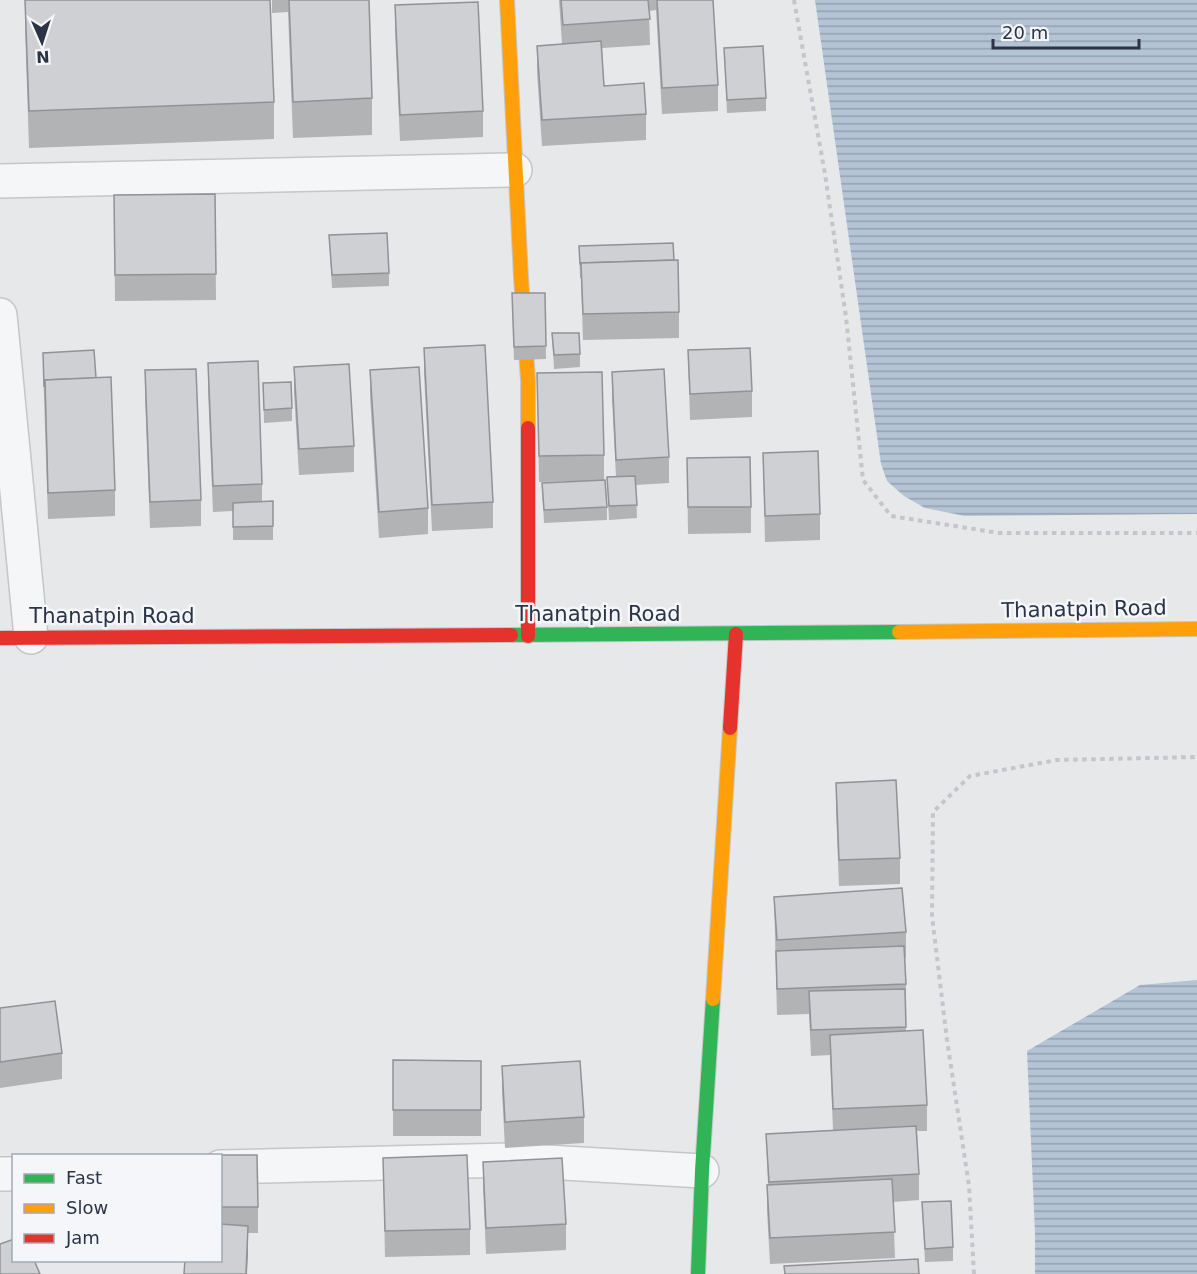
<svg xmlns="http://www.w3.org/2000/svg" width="1197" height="1274" viewBox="0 0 1197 1274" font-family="'DejaVu Sans',sans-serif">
  <defs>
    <pattern id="water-rules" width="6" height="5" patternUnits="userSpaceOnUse" patternTransform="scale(1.5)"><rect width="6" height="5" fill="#b4c4d5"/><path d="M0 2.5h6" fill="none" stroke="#93a0af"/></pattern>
  </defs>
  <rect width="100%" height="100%" fill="#e6e8ea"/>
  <g fill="url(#water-rules)">
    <path d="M 815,0 L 1197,0 L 1197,514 L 965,516 L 925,508 L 904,496 L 887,481 L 881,464 Z"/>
    <path d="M 1197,980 L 1197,1274 L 1035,1274 L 1035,1233 L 1027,1051 L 1140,985 Z"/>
  </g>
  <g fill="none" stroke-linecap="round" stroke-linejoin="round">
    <defs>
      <g id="street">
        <path d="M 0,181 L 515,170"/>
        <path d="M 0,315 L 31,637"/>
        <path d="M 220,1167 L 512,1160 L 702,1171"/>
        <path d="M 0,1174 L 14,1174"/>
      </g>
      <g id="fast">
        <path d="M 511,635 L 899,632"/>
        <path d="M 698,1274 L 702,1171 L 713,999"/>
      </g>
      <g id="slow">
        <path d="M 507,0 L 521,277 L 528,380 L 528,428"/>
        <path d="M 899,632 L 1197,629"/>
        <path d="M 713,999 L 730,728"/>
      </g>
      <g id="jam">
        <path d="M 528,428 L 528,636"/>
        <path d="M 0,638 L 511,635"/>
        <path d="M 730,728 L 736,634"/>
      </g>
    </defs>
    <use href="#street" stroke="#c4c6c8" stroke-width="36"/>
    <use href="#fast" stroke="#c4c6c8" stroke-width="16"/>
    <use href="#slow" stroke="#c4c6c8" stroke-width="16"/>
    <use href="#jam" stroke="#c4c6c8" stroke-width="16"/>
    <g stroke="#c5c6ca" stroke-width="4" stroke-dasharray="4.5 4.5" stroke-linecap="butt">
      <path d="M 794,0 L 825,174 L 846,317 L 863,480 L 891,516 L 999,533 L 1197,533"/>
      <path d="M 974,1274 L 969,1186 L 947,1040 L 932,916 L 933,812 L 970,776 L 1057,760 L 1197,757"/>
    </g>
    <use href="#street" stroke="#f5f6f7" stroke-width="33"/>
    <use href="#fast" stroke="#30b455" stroke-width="14"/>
    <use href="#slow" stroke="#ff9f0a" stroke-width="14"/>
    <use href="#jam" stroke="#e5322d" stroke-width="14"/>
  </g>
  <g fill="#b1b3b5">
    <path d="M 25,0 L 274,102 L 274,139 L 29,148 L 25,27 Z"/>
    <path d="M 272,0 L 369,0 L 372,98 L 372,135 L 293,138 L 288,12 L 272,13 Z"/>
    <path d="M 559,0 L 713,0 L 718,85 L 718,111 L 662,114 L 656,10 L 649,11 L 650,45 L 602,48 L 604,86 L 646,114 L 646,140 L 542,146 L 537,72 L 537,46 L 562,44 Z"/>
    <path d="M 395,5 L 483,111 L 483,137 L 400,141 L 395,31 Z"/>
    <path d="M 724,48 L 766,98 L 766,111 L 727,113 Z"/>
    <path d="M 215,194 L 216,300 L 115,301 L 114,195 Z"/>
    <path d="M 329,235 L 389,273 L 389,286 L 332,288 Z"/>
    <path d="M 579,246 L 674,260 L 679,312 L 679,338 L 583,340 L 581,278 L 580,278 Z"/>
    <path d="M 512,293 L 545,293 L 546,359 L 514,360 Z"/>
    <path d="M 552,333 L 580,354 L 580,367 L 554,369 Z"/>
    <path d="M 424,348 L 493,502 L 493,528 L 432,531 L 424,374 Z"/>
    <path d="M 688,350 L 752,391 L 752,417 L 690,420 Z"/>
    <path d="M 208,363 L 262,484 L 262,502 L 273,501 L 273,540 L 233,540 L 233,511 L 213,512 L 208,389 Z"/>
    <path d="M 43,366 L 96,378 L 115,490 L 115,516 L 48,519 Z"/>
    <path d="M 294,367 L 354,446 L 354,472 L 299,475 L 294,393 Z"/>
    <path d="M 145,370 L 201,500 L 201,526 L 150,528 L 145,396 Z"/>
    <path d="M 370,370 L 428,508 L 428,534 L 379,538 L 370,396 Z"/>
    <path d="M 612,372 L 669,457 L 669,483 L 636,485 L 637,518 L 609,520 L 607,477 L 616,477 L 612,398 Z"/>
    <path d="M 537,373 L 604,455 L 604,480 L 607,507 L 607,520 L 544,523 L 542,483 L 580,481 L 539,482 Z"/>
    <path d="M 263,383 L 292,408 L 292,421 L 264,423 Z"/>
    <path d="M 763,453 L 820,514 L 820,540 L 765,542 Z"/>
    <path d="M 687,458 L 751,507 L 751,533 L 688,534 Z"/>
    <path d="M 836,783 L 900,858 L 900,884 L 839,886 L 836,809 Z"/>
    <path d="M 774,897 L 906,932 L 906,958 L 905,958 L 906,984 L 906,1031 L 927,1105 L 927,1131 L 917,1131 L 919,1174 L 919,1200 L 893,1202 L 895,1258 L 770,1264 L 767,1211 L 767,1185 L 768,1185 L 766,1134 L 833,1130 L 830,1055 L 811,1056 L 809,1014 L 777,1015 Z"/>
    <path d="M 0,1008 L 62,1053 L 62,1079 L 0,1088 Z"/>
    <path d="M 393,1060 L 481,1061 L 481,1136 L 393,1136 Z"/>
    <path d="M 502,1066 L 584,1117 L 584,1143 L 505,1148 L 502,1092 Z"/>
    <path d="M 220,1155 L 258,1207 L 258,1233 L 248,1233 L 248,1252 L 220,1260 Z"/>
    <path d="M 383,1158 L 470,1229 L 470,1255 L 385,1257 Z"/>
    <path d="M 483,1162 L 566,1224 L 566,1250 L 486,1254 L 483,1188 Z"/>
    <path d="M 922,1202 L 953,1247 L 953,1261 L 925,1262 Z"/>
  </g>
  <path fill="#909294" d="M 248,1226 L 248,1252 L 247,1274 L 246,1274 Z"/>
  <g fill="#ced0d3" stroke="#909294" stroke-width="1.5">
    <path d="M 25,0 L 270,0 L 274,102 L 29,111 Z"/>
    <path d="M 289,0 L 369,0 L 372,98 L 293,102 Z"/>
    <path d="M 561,0 L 648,0 L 650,19 L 563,25 Z"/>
    <path d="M 657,0 L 713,0 L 718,85 L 662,88 Z"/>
    <path d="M 478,2 L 483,111 L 400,115 L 395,5 Z"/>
    <path d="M 601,41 L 604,86 L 644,83 L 646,114 L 542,120 L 537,46 Z"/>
    <path d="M 763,46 L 766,98 L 727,100 L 724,48 Z"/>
    <path d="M 215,194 L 216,274 L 115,275 L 114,195 Z"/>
    <path d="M 387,233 L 389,273 L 332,275 L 329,235 Z"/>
    <path d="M 673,243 L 674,260 L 581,263 L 581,264 L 580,264 L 579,246 Z"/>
    <path d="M 678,260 L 679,312 L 583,314 L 581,263 Z"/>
    <path d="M 512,293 L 545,293 L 546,346 L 514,347 Z"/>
    <path d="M 552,333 L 579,333 L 580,354 L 554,355 Z"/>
    <path d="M 485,345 L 493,502 L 432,505 L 424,348 Z"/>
    <path d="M 750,348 L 752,391 L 690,394 L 688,350 Z"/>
    <path d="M 94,350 L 96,378 L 45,380 L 44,387 L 43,353 Z"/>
    <path d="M 258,361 L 262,484 L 213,486 L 208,363 Z"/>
    <path d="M 349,364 L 354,446 L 299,449 L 294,367 Z"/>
    <path d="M 419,367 L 428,508 L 379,512 L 370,370 Z"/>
    <path d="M 196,369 L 201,500 L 150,502 L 145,370 Z"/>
    <path d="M 664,369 L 669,457 L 616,460 L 612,372 Z"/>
    <path d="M 602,372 L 604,455 L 539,456 L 537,373 Z"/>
    <path d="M 111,377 L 115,490 L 48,493 L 45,380 Z"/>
    <path d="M 291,382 L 292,408 L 264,410 L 263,383 Z"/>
    <path d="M 818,451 L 820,514 L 765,516 L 763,453 Z"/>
    <path d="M 750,457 L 751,507 L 688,507 L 687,458 Z"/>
    <path d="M 635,476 L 637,505 L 609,506 L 607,477 Z"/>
    <path d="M 605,480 L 607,507 L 544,510 L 542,483 Z"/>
    <path d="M 273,501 L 273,526 L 233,527 L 233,503 Z"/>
    <path d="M 896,780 L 900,858 L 839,860 L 836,783 Z"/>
    <path d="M 902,888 L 906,932 L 777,940 L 774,897 Z"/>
    <path d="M 904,946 L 906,984 L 777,989 L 776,951 Z"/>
    <path d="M 905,989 L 906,1027 L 811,1030 L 809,991 Z"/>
    <path d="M 55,1001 L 62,1053 L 0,1062 L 0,1008 Z"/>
    <path d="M 923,1030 L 927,1105 L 833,1109 L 830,1035 Z"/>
    <path d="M 393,1060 L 481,1061 L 481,1110 L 393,1110 Z"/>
    <path d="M 580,1061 L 584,1117 L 505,1122 L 502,1066 Z"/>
    <path d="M 916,1126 L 919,1174 L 769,1182 L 766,1134 Z"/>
    <path d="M 207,1155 L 257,1155 L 258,1207 L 220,1207 L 220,1155 Z"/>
    <path d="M 467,1155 L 470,1229 L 385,1231 L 383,1158 Z"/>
    <path d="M 562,1158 L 566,1224 L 486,1228 L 483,1162 Z"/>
    <path d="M 892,1179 L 895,1232 L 770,1238 L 767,1185 Z"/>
    <path d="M 951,1201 L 953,1247 L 925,1249 L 922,1202 Z"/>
    <path d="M 220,1224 L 248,1226 L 246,1274 L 184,1274 L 185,1260 L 220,1260 Z"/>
    <path d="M 14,1239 L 14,1260 L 34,1260 L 40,1274 L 0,1274 L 0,1244 Z"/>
    <path d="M 918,1259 L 919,1274 L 785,1274 L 784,1266 Z"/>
  </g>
  <g text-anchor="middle" stroke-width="5" stroke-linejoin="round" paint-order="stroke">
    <g font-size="21" fill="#2b3445" stroke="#f4f6f9">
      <text transform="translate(1084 609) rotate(-1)" y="7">Thanatpin Road</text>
      <text x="598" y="621">Thanatpin Road</text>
      <text x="112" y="623">Thanatpin Road</text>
    </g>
  </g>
  <rect x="12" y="1154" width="210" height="108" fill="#f4f6f9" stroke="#a4a8b1" stroke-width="1.5"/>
  <rect x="24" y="1174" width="30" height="9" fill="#30b455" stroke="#a4a8b1" stroke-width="1.5"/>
  <text x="66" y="1184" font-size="18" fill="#2b3445">Fast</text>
  <rect x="24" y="1204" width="30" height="9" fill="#ff9f0a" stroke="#a4a8b1" stroke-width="1.5"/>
  <text x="66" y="1214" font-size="18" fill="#2b3445">Slow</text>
  <rect x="24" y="1234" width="30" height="9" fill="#e5322d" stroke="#a4a8b1" stroke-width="1.5"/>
  <text x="66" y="1244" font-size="18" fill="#2b3445">Jam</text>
  <g transform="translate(42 42) rotate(177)" stroke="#f4f6f9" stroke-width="4.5" paint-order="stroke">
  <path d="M0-4.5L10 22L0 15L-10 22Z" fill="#2b3445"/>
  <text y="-9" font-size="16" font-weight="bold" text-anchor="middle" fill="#2b3445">N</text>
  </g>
  <path d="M993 39v9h146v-9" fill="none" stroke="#2b3445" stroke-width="3"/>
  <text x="1002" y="39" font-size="18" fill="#2b3445" stroke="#f4f6f9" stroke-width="4.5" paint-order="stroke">20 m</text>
</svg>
